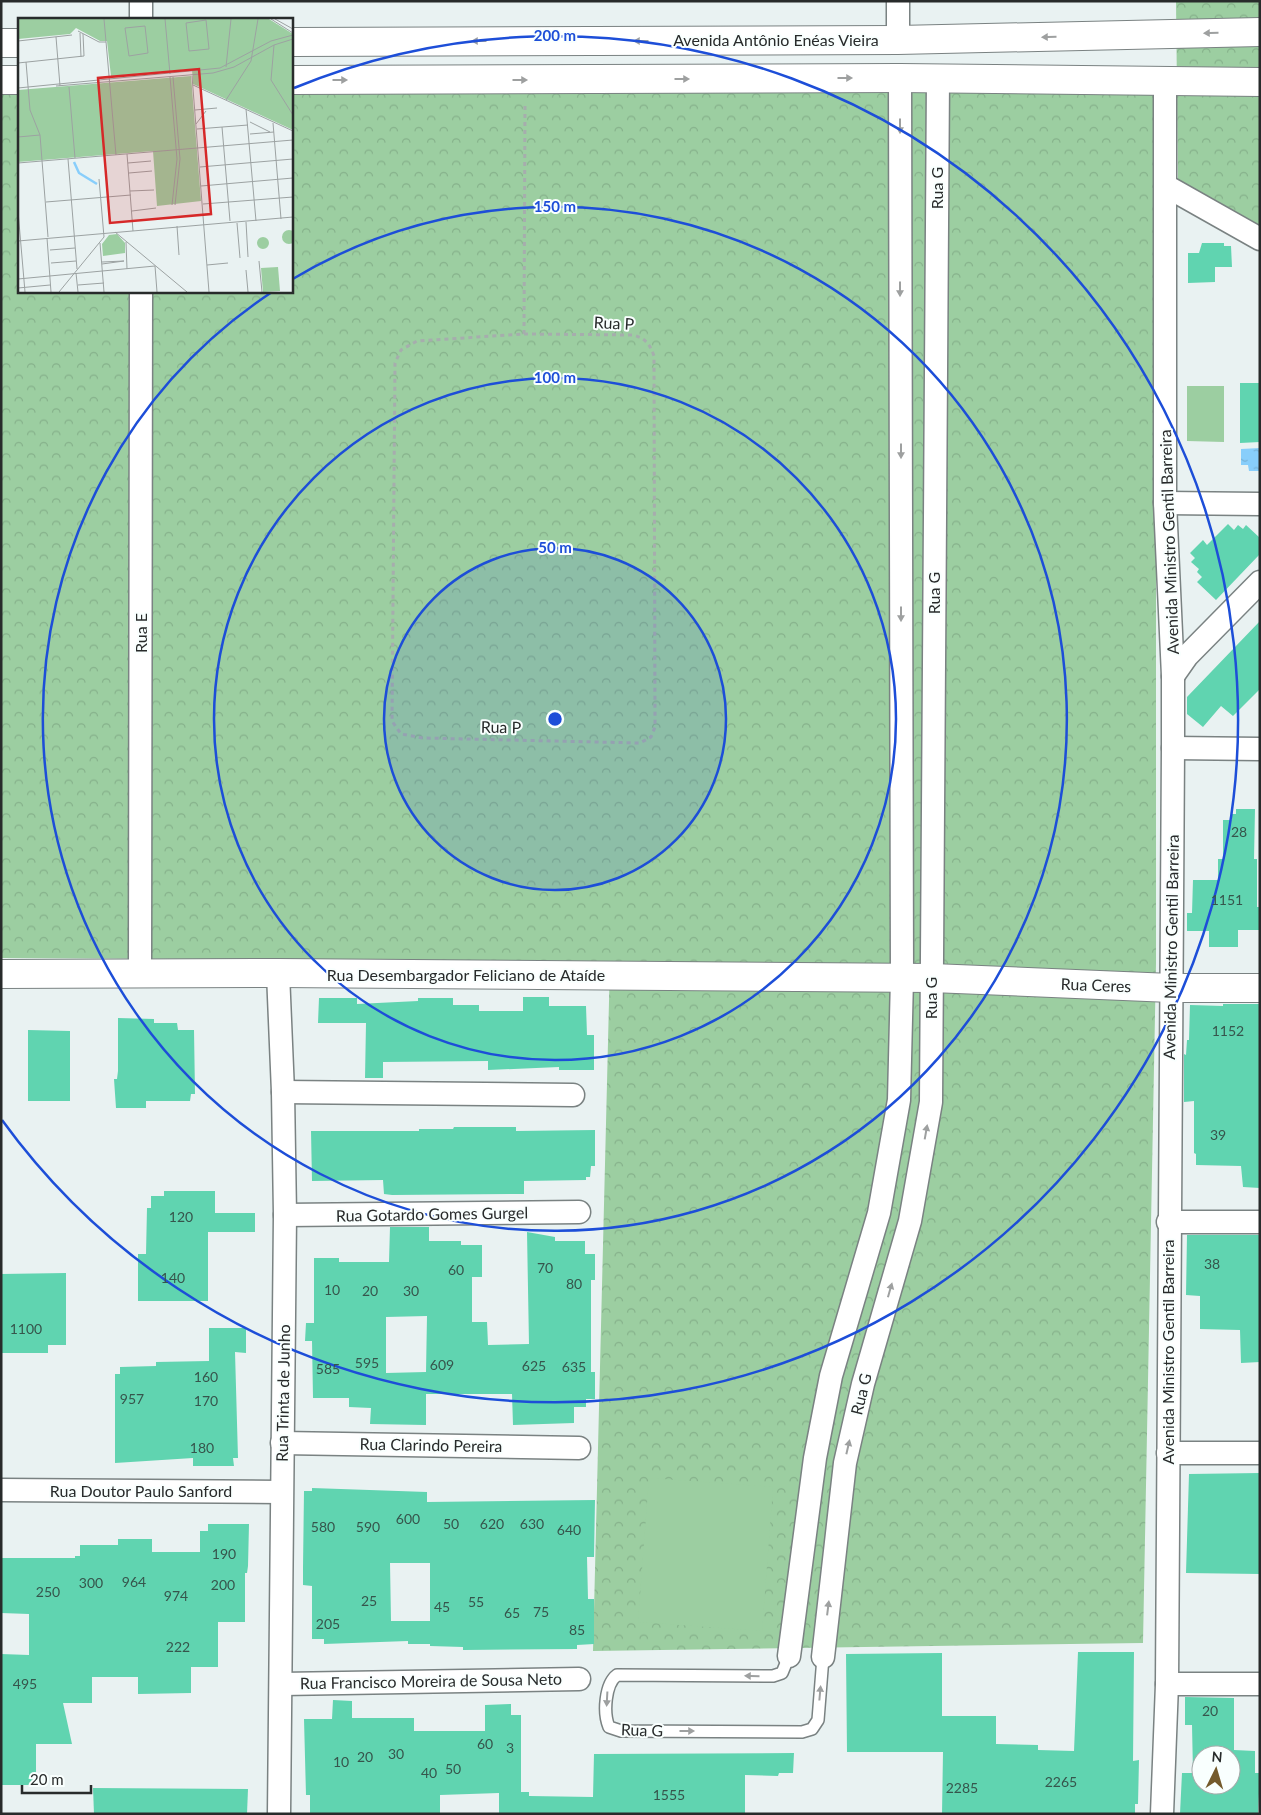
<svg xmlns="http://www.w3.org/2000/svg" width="1261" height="1815" viewBox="0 0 1261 1815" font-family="Lato,sans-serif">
  <defs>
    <pattern id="forest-crowns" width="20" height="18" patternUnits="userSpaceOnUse" patternTransform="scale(1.25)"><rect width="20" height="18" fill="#9ccea1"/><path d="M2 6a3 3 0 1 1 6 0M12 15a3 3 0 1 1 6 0" fill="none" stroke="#86b18b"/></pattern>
    <pattern id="water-ripples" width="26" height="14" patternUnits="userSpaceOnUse" patternTransform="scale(1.25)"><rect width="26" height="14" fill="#88cefb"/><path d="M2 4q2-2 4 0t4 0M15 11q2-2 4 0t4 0" fill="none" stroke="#75b1d7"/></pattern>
  </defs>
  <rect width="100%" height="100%" fill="#e9f2f2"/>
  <g fill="url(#forest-crowns)">
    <path d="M 1176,1 L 1260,1 L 1260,228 L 1178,181 Z"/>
    <path d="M 291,86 L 1156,87 L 1156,963 L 1143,1643 L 593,1651 L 610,961 L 1,958 L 1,88 L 19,88 L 19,291 L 291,291 Z"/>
  </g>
  <g fill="#9ccea1">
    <path d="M 1187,386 L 1224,386 L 1224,442 L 1187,441 Z"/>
    <path d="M 649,1478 L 773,1487 L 762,1631 L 638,1622 Z"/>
  </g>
  <path fill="url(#water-ripples)" d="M 1260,448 L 1260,471 L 1249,471 L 1248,465 L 1241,465 L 1241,449 Z"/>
  <g fill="#60d4b0" fill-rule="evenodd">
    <path d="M 1202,243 L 1224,243 L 1224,246 L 1231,246 L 1232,267 L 1215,267 L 1215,282 L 1188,283 L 1188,253 L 1199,253 Z"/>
    <path d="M 1240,383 L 1260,383 L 1260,442 L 1240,443 Z"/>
    <path d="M 1228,524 L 1234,530 L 1238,525 L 1243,529 L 1246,525 L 1260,538 L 1260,554 L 1216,600 L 1197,582 L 1202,577 L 1197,572 L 1199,569 L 1191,562 L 1195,558 L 1190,553 L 1203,540 L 1207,545 Z"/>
    <path d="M 1260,621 L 1260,689 L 1233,716 L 1221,706 L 1203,727 L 1187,714 L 1187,697 Z"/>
    <path d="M 1236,809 L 1255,809 L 1254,859 L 1257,859 L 1257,907 L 1260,907 L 1260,930 L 1238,930 L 1238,947 L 1209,947 L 1209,931 L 1187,931 L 1187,913 L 1192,913 L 1193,880 L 1218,880 L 1218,859 L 1223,859 L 1223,820 L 1232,820 L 1232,814 L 1236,814 Z"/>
    <path d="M 523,997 L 549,997 L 549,1006 L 586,1006 L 587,1035 L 594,1035 L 594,1070 L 559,1070 L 559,1067 L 488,1070 L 488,1061 L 383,1062 L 383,1078 L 365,1078 L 366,1023 L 318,1023 L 319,998 L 357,998 L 357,1004 L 418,1001 L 418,998 L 453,998 L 453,1005 L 479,1005 L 479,1011 L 523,1011 Z"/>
    <path d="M 1223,1004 L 1260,1004 L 1260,1188 L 1243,1187 L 1241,1166 L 1196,1165 L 1196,1154 L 1194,1153 L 1194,1101 L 1184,1102 L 1184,1054 L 1186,1055 L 1187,1040 L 1189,1040 L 1190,1005 L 1223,1006 Z"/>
    <path d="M 118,1018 L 154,1019 L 154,1023 L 177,1023 L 178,1030 L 194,1030 L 195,1094 L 191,1094 L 190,1101 L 146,1101 L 146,1108 L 116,1108 L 114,1079 L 117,1079 L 118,1071 Z"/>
    <path d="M 28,1030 L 70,1031 L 70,1101 L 28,1101 Z"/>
    <path d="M 454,1127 L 516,1127 L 516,1131 L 595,1130 L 595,1166 L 591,1166 L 590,1177 L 586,1177 L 586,1180 L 524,1181 L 524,1194 L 392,1195 L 384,1194 L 383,1180 L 312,1181 L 311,1131 L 419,1131 L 419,1129 L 453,1129 Z"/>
    <path d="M 164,1191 L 215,1191 L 215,1213 L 255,1213 L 255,1232 L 208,1232 L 208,1301 L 138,1301 L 138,1254 L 146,1254 L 147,1208 L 151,1208 L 151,1196 L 164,1196 Z"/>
    <path d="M 390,1227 L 429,1227 L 429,1241 L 461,1241 L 461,1245 L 482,1245 L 482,1277 L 472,1277 L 472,1322 L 487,1322 L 488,1345 L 529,1344 L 527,1232 L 555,1237 L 555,1241 L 585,1241 L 585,1254 L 595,1254 L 595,1280 L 591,1280 L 591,1372 L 595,1372 L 595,1399 L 586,1399 L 586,1407 L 574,1407 L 574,1423 L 513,1425 L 512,1394 L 426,1394 L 426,1425 L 370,1424 L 371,1408 L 349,1407 L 349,1398 L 313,1398 L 312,1341 L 305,1341 L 306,1323 L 314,1323 L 314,1258 L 339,1258 L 339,1262 L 389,1262 ZM 427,1316 L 426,1372 L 386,1373 L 386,1317 Z"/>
    <path d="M 1187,1235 L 1260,1235 L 1260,1362 L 1241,1363 L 1240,1330 L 1200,1329 L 1200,1296 L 1186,1295 Z"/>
    <path d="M 66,1273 L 66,1345 L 48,1345 L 48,1353 L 1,1353 L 1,1274 Z"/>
    <path d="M 209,1328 L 246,1328 L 246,1353 L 235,1352 L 238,1458 L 233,1458 L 234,1466 L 193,1466 L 193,1458 L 115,1463 L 115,1374 L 120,1374 L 120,1367 L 156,1366 L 156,1362 L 209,1361 Z"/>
    <path d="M 1260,1473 L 1260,1574 L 1186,1573 L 1189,1474 Z"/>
    <path d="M 312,1488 L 427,1492 L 427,1502 L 595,1500 L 594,1557 L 587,1557 L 588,1599 L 594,1599 L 594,1644 L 577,1645 L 577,1649 L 463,1650 L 463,1647 L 430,1646 L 430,1644 L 408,1644 L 408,1641 L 324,1644 L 324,1639 L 312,1639 L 312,1586 L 303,1585 L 303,1568 L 304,1491 L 312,1491 ZM 390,1563 L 430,1563 L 430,1621 L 391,1621 Z"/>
    <path d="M 208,1524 L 249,1524 L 248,1566 L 247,1573 L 245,1573 L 245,1622 L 218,1622 L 218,1667 L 191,1667 L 191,1693 L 138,1694 L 138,1677 L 92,1677 L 92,1703 L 63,1703 L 72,1744 L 36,1744 L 36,1785 L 1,1785 L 1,1654 L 29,1655 L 29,1614 L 1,1613 L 1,1558 L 75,1558 L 75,1556 L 80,1556 L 80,1545 L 118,1545 L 118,1539 L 152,1539 L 152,1552 L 200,1552 L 200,1531 L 208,1531 Z"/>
    <path d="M 1078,1652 L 1134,1652 L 1133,1761 L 1139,1760 L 1138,1804 L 1135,1804 L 1135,1814 L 942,1814 L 943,1752 L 847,1752 L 846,1654 L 942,1653 L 942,1716 L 996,1716 L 996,1744 L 1038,1745 L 1038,1750 L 1074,1751 Z"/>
    <path d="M 1185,1697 L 1234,1698 L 1234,1750 L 1255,1751 L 1255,1773 L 1260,1773 L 1258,1814 L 1180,1814 L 1182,1773 L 1193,1773 L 1192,1725 L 1185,1725 ZM 1201,1755 L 1231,1755 L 1231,1785 L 1201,1785 Z"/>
    <path d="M 333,1700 L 352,1701 L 352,1718 L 414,1718 L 414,1731 L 485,1731 L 485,1705 L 511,1704 L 511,1715 L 521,1715 L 521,1792 L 529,1792 L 529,1796 L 593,1797 L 594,1754 L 794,1753 L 793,1773 L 779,1773 L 778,1776 L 745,1775 L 745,1814 L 499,1814 L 499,1793 L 440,1795 L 440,1814 L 310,1814 L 310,1795 L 306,1795 L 304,1719 L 332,1719 Z"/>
    <path d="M 93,1788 L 248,1789 L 247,1814 L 94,1814 Z"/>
  </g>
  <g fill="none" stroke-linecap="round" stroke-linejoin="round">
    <defs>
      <path id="service" d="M 789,1656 L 782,1673 L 773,1676 L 617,1675 C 605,1684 603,1713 609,1727 L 621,1731 L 802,1732 L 812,1729 L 818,1720 L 823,1657"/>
      <g id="minor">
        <path d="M 141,19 L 141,1"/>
        <path d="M 898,40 L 898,1"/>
        <path d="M 1166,186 L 1260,239"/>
        <path d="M 1165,503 L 1260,504"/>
        <path d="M 1173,676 L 1187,656 L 1260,582"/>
        <path d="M 1173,748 L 1260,749"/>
        <path d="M 278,973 L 283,1092 L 285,1215 L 279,1814"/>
        <path d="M 140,974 L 141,291"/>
        <path d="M 283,1092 L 573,1095"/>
        <path d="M 285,1215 L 579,1212"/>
        <path d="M 1168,1222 L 1260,1222"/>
        <path d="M 282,1443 L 579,1448"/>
        <path d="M 1168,1453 L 1260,1453"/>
        <path d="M 1,1490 L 281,1492"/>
        <path d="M 789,1656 L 815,1458 L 831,1376 L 879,1213 L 899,1100 L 902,978 L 900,78"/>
        <path d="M 823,1657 L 845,1463 L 863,1384 L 910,1221 L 931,1102 L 938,78"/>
        <path d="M 282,1684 L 579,1679"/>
        <path d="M 1167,1684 L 1260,1684"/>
        <path d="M 1162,1814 L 1167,1684 L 1173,748 L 1173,676 L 1165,503 L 1165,80"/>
      </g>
      <g id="tertiary">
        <path d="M 291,42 L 898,40 L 1260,32"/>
        <path d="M 1,43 L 19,43"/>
        <path d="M 1,80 L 19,80"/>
        <path d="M 291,80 L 900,78 L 1260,82"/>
        <path d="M 1,974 L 278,973 L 932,978 L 1171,988 L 1260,988"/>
      </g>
    </defs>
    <use href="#service" stroke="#7a8282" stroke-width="14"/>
    <use href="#minor" stroke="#7a8282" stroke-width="25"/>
    <use href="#tertiary" stroke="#7a8282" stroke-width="30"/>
    <g stroke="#a6adad" stroke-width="3" stroke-dasharray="4 4" stroke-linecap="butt">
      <path d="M 524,334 L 633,335 C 645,338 650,344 654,356 L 655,727 L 651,737 L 640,743 L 423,738 L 401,734 L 392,721 L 395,363 L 401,350 L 417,341 Z"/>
      <path d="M 524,334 L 525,103"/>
    </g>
    <use href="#service" stroke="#fff" stroke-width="11"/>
    <use href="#minor" stroke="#fff" stroke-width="22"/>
    <use href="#tertiary" stroke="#fff" stroke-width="28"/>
  </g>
  <defs><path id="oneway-solid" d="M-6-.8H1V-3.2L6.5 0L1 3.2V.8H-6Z" transform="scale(1.25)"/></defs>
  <g fill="#9ea0a0">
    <use href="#oneway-solid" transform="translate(1211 33) rotate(179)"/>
    <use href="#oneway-solid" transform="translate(1049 37) rotate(179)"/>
    <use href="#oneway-solid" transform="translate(479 41) rotate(180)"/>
    <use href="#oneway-solid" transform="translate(641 41) rotate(180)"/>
    <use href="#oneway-solid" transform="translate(845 78)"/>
    <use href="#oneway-solid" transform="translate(682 79)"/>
    <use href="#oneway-solid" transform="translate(340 80)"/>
    <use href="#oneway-solid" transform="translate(520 80)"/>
    <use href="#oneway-solid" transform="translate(900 126) rotate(90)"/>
    <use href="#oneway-solid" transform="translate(900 289) rotate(90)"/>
    <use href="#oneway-solid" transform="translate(901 451) rotate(90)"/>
    <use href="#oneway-solid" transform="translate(901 614) rotate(90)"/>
    <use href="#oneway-solid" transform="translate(926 1132) rotate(-80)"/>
    <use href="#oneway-solid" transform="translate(890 1290) rotate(-74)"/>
    <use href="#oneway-solid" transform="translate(848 1447) rotate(-77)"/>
    <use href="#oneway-solid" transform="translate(828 1608) rotate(-83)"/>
    <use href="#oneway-solid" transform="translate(752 1676) rotate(-179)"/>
    <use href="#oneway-solid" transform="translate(820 1693) rotate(-85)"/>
    <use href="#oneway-solid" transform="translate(607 1699) rotate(93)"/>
    <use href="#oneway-solid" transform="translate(687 1731)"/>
  </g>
  <circle cx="555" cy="719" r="171" fill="#1d4ed8" fill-opacity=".12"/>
  <g fill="none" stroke="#1d4ed8" stroke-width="2.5">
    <circle cx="555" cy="719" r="171"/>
    <circle cx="555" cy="719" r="341"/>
    <path d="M291 280A512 512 0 1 1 272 292"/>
    <path d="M294 88A683 683 0 1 1 2 1120"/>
  </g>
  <g text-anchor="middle" stroke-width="4" stroke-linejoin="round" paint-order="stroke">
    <g font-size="14" fill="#36554c">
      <text x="1239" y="837">28</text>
      <text x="1227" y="905">1151</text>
      <text x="1228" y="1036">1152</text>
      <text x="1218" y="1140">39</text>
      <text x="181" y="1222">120</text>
      <text x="1212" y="1269">38</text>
      <text x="545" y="1273">70</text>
      <text x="456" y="1275">60</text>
      <text x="173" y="1283">140</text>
      <text x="574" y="1289">80</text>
      <text x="332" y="1295">10</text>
      <text x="370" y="1296">20</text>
      <text x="411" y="1296">30</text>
      <text x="26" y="1334">1100</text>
      <text x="367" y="1368">595</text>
      <text x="442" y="1370">609</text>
      <text x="534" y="1371">625</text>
      <text x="574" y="1372">635</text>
      <text x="328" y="1374">585</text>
      <text x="206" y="1382">160</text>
      <text x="132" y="1404">957</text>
      <text x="206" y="1406">170</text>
      <text x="202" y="1453">180</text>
      <text x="408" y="1524">600</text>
      <text x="451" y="1529">50</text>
      <text x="492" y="1529">620</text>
      <text x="532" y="1529">630</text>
      <text x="323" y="1532">580</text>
      <text x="368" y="1532">590</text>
      <text x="569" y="1535">640</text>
      <text x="224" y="1559">190</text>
      <text x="134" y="1587">964</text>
      <text x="91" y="1588">300</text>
      <text x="223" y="1590">200</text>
      <text x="48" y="1597">250</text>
      <text x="176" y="1601">974</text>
      <text x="369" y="1606">25</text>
      <text x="476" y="1607">55</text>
      <text x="442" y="1612">45</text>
      <text x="541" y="1617">75</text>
      <text x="512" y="1618">65</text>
      <text x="328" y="1629">205</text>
      <text x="577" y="1635">85</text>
      <text x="178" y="1652">222</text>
      <text x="25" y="1689">495</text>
      <text x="1210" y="1716">20</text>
      <text x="485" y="1749">60</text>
      <text x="510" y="1753">3</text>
      <text x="396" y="1759">30</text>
      <text x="365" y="1762">20</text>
      <text x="341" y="1767">10</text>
      <text x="453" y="1774">50</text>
      <text x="429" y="1778">40</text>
      <text x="1061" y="1787">2265</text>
      <text x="962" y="1793">2285</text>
      <text x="669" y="1800">1555</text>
    </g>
    <g font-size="16" fill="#282b2b" stroke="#f9fffe">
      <text x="776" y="46">Avenida Antônio Enéas Vieira</text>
      <text transform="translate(937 188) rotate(-90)" y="6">Rua G</text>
      <text transform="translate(614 323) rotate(3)" y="6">Rua P</text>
      <text transform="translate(1169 542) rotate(-92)" y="6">Avenida Ministro Gentil Barreira</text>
      <text transform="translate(934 593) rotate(-90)" y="6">Rua G</text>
      <text transform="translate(141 633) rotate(-90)" y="6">Rua E</text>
      <text transform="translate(501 727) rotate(1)" y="6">Rua P</text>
      <text transform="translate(1171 947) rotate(-89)" y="6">Avenida Ministro Gentil Barreira</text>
      <text x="466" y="981">Rua Desembargador Feliciano de Ataíde</text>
      <text transform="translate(1096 985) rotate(2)" y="6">Rua Ceres</text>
      <text transform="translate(931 998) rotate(-90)" y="6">Rua G</text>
      <text transform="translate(432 1214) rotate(-1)" y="6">Rua Gotardo Gomes Gurgel</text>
      <text transform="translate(1168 1352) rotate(-90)" y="6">Avenida Ministro Gentil Barreira</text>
      <text transform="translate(283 1393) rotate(-89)" y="6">Rua Trinta de Junho</text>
      <text transform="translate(861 1394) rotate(-76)" y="6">Rua G</text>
      <text transform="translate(431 1445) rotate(1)" y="6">Rua Clarindo Pereira</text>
      <text x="141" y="1497">Rua Doutor Paulo Sanford</text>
      <text transform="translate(431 1681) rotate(-1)" y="6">Rua Francisco Moreira de Sousa Neto</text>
      <text transform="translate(642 1730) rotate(2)" y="6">Rua G</text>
    </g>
  </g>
  <g transform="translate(18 18)">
    <rect width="275" height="275" fill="#e9f2f2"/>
    <path d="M 0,1 L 251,1 L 275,16 L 275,112 L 175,66 L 174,51 L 93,58 L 89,23 L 82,23 L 58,10 L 52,16 L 0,21 ZM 173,58 L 183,183 L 139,188 L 135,133 L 0,144 L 0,72 ZM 99,216 L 107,225 L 107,235 L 85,238 L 84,226 L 91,217 Z" fill="#9ccea1"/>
    <path d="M264 219a7 7 0 1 1 14 0a7 7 0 1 1-14 0ZM239 225a6 6 0 1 1 12 0a6 6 0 1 1-12 0ZM 260,249 L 262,273 L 245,274 L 243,250 Z" fill="#9ccea1"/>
    <path fill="none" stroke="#88cefb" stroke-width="2.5" d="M 56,144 L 61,155 L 79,166"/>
    <path fill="none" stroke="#9ca2a2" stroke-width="1" d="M 86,1 L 98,137M 147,1 L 152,56M 253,1 L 275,15M 257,1 L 275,11M 188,2 L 191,31 L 171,33 L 168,5 ZM 127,8 L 130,35 L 111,38 L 107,10 ZM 60,13 L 81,24 L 88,24M 62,15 L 63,39M 38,19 L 42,68M 0,23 L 54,17M 256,27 L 253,62 L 275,97M 8,44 L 12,92 L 22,117 L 30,219M 0,45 L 66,38 L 65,16M 208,49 L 213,1M 174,58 L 191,274M 152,59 L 159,141 L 154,187M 155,59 L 162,141 L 157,187M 175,67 L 275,113M 38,68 L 195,55 L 216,49 L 256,27 L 275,21M 51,69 L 57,140M 0,70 L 202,50 L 253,23 L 275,17M 208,82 L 233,43 L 240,1M 228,91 L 238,203M 177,92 L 199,90M 232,104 L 252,114M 255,105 L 263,201M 178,106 L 188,93M 204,109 L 212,203M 179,111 L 230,107M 232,116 L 256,114M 0,119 L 22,117M 109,136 L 115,213M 50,141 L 59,251M 0,145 L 275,122M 110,145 L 133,143M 182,149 L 275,141M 111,155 L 134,153M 183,168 L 275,160M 112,173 L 136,172M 28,184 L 113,177M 185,186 L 275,179M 0,193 L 7,274M 114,193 L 138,190M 228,204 L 230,239M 219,205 L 222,240M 159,208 L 161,237M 97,214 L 169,274M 29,220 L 33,274M 0,223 L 275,199M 108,224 L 109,251M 82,225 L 86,274M 32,232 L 57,230M 241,243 L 244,274M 84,244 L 106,243 L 84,246M 33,245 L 58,243M 189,247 L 210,245M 228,252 L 230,274M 58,255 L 60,274M 0,261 L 137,248 L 139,274M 60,267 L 86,265M 0,270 L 32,267M 41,274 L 86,219 L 81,161"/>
    <path fill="#d62828" fill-opacity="0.15" stroke="#d62828" stroke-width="2.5" d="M 181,51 L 193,196 L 92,205 L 80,60 Z"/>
    <rect width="275" height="275" fill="none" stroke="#282b2b" stroke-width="2.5"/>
  </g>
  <circle cx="555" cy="719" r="8" fill="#1d4ed8" stroke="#f9fffe" stroke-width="2.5"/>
  <g font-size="15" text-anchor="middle" font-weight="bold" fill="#1d4ed8" stroke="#f9fffe" stroke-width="4" stroke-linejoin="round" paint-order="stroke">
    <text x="555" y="41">200 m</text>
    <text x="555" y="212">150 m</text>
    <text x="555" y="383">100 m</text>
    <text x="555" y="553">50 m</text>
  </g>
  <rect width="1261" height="1815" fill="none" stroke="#282b2b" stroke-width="5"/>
  <g transform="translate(1216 1770) rotate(5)"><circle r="24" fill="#f9fffe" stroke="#a5aaaa"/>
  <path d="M0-4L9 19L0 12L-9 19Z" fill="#745a2c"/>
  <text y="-8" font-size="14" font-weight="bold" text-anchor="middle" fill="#282b2b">N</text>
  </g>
  <path d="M22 1785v8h69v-8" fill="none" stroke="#282b2b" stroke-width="2.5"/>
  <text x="30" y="1785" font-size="15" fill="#282b2b" stroke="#f9fffe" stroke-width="4" paint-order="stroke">20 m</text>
</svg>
